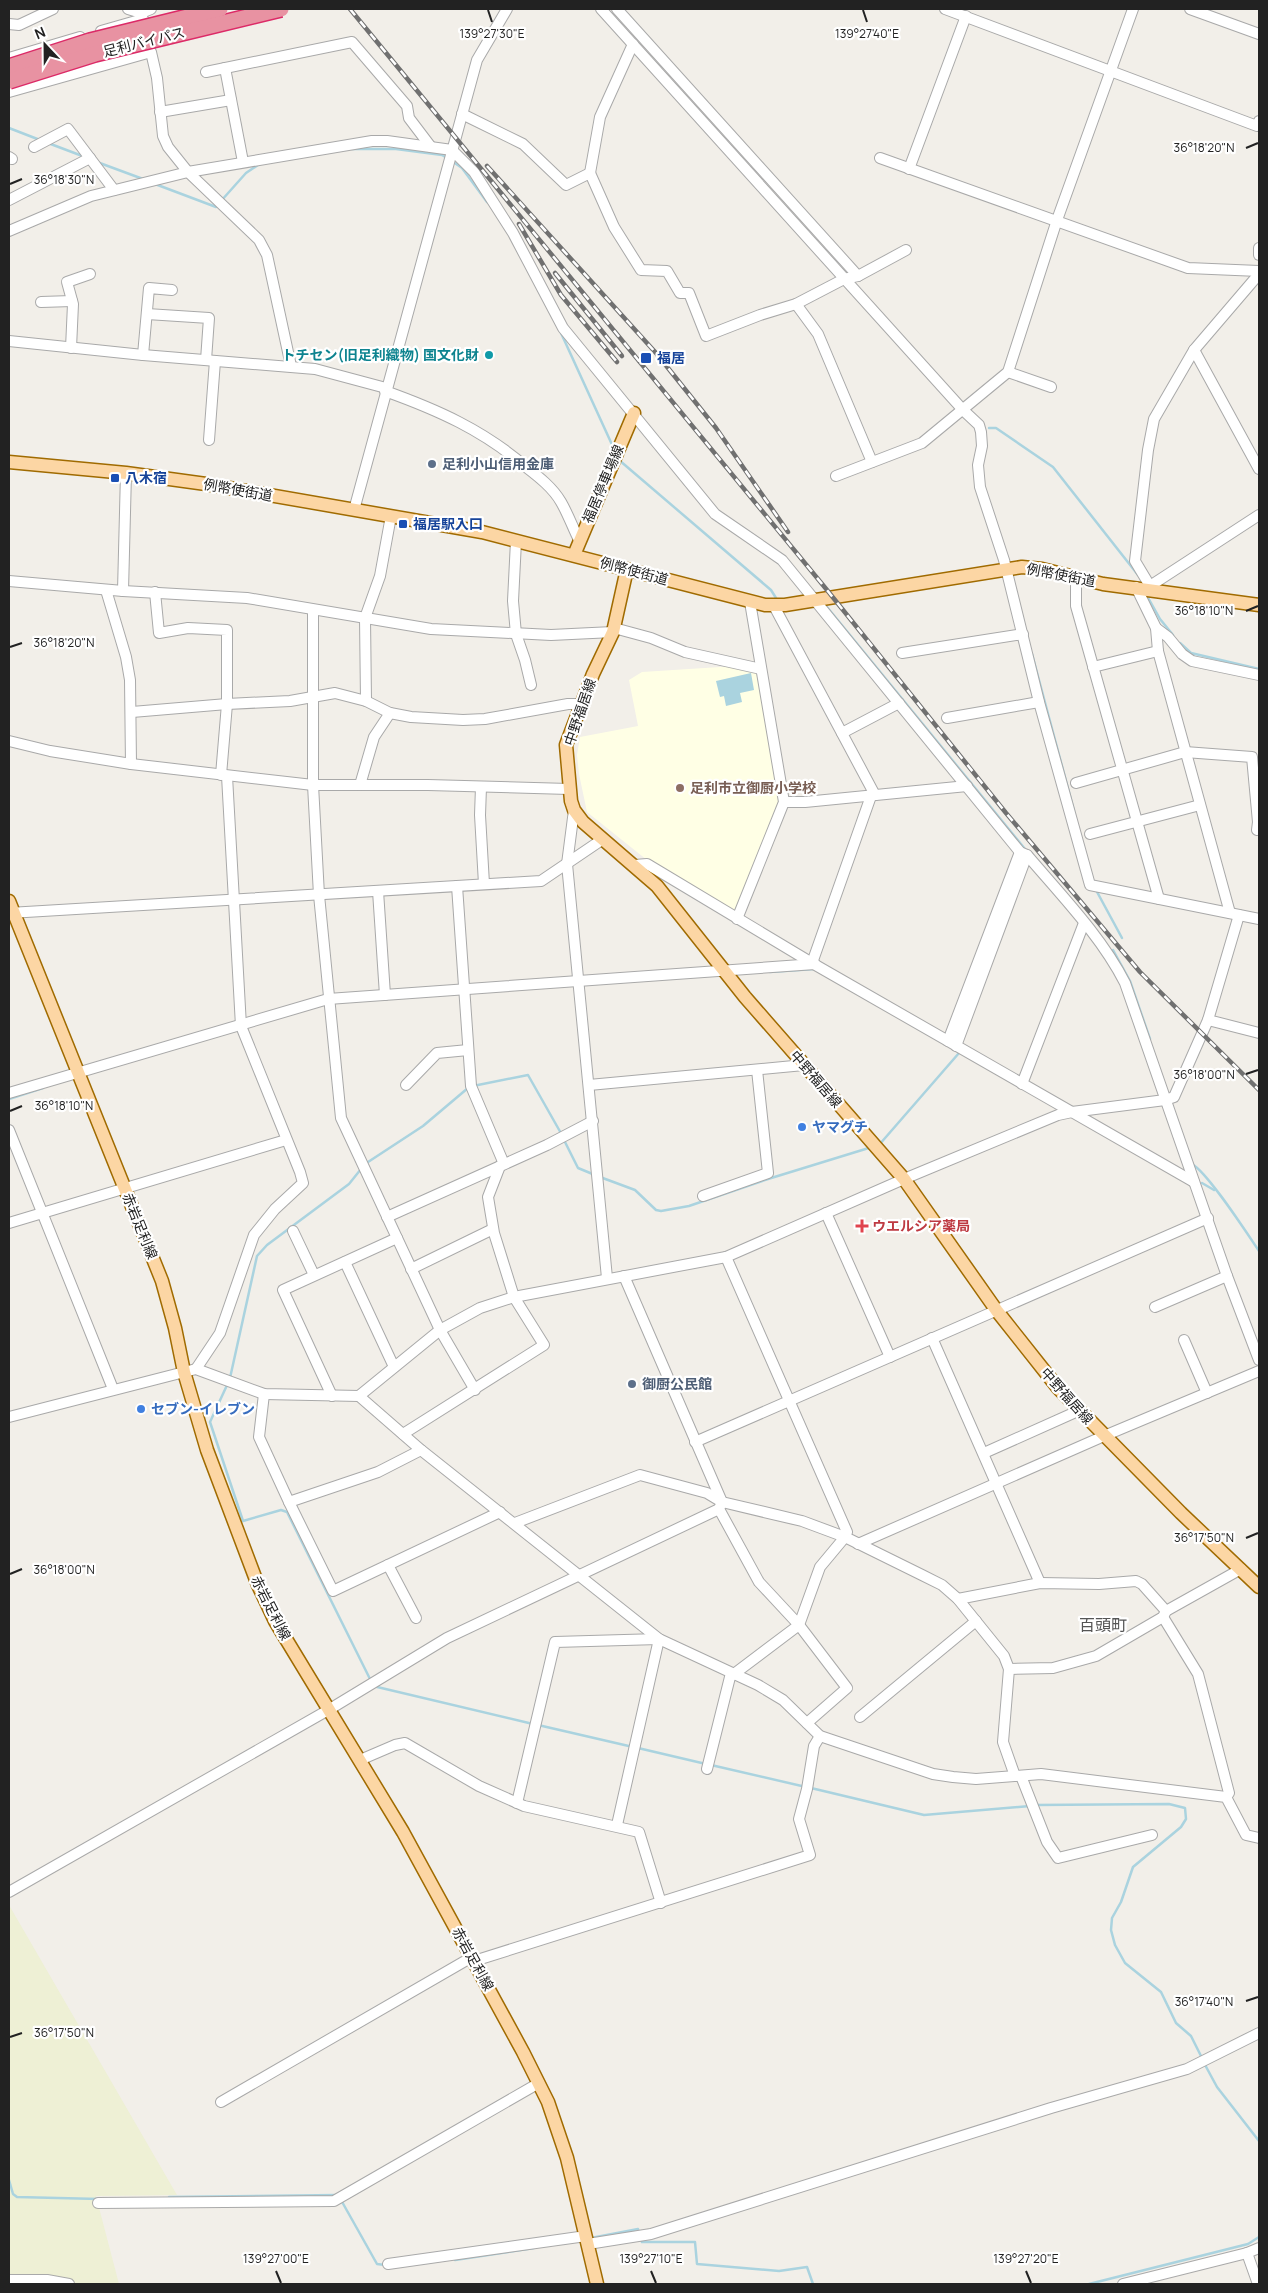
<svg xmlns="http://www.w3.org/2000/svg" width="1268" height="2293" viewBox="0 0 1268 2293" font-family="Manrope,'Noto Sans JP',sans-serif">
  <rect width="100%" height="100%" fill="#f2efe9"/>
  <path fill="#ffffe5" d="M 736,666 L 758,671 L 781,801 L 736,914 L 647,860 L 587,812 L 579,774 L 577,755 L 580,737 L 638,726 L 629,680 L 642,672 Z"/>
  <path fill="#eef0d5" d="M 9,1905 L 177,2195 L 96,2196 L 119,2284 L 9,2284 Z"/>
  <path fill="#aad3df" d="M 751,673 L 754,690 L 740,693 L 742,702 L 726,706 L 724,696 L 720,697 L 716,681 Z"/>
  <g fill="none" stroke-linecap="round" stroke-linejoin="round">
    <g stroke="#aad3df" stroke-width="2.5">
      <path d="M 9,128 L 40,140"/>
      <path d="M 48,143 L 85,157"/>
      <path d="M 352,149 L 396,149 L 442,155 L 447,158"/>
      <path d="M 452,161 L 462,168 L 487,202"/>
      <path d="M 97,162 L 143,179"/>
      <path d="M 155,184 L 216,207 L 217,205"/>
      <path d="M 221,201 L 246,173 L 258,165"/>
      <path d="M 561,333 L 614,449"/>
      <path d="M 989,428 L 996,428 L 1053,467 L 1138,575"/>
      <path d="M 619,460 L 771,590 L 776,598"/>
      <path d="M 1146,594 L 1160,619 L 1173,635"/>
      <path d="M 827,607 L 1025,849"/>
      <path d="M 1180,643 L 1191,653 L 1259,669"/>
      <path d="M 1032,654 L 1074,811"/>
      <path d="M 1096,890 L 1122,938"/>
      <path d="M 1113,950 L 1130,981 L 1150,1039"/>
      <path d="M 770,972 L 814,969"/>
      <path d="M 473,1086 L 528,1075 L 562,1135"/>
      <path d="M 9,1099 L 43,1088"/>
      <path d="M 564,1140 L 578,1168 L 595,1175"/>
      <path d="M 879,1145 L 959,1053 L 958,1050"/>
      <path d="M 365,1164 L 423,1126 L 468,1088"/>
      <path d="M 1192,1164 C 1208,1173 1246,1232 1259,1251"/>
      <path d="M 600,1177 L 635,1190 L 656,1210 L 661,1211 L 689,1206 L 768,1179 L 872,1147"/>
      <path d="M 1202,1183 L 1214,1190"/>
      <path d="M 230,1378 L 257,1256 L 267,1245 L 349,1184 L 361,1169"/>
      <path d="M 228,1383 L 210,1422 L 243,1521 L 281,1510 L 287,1512 L 371,1681"/>
      <path d="M 373,1686 L 533,1724"/>
      <path d="M 538,1725 L 633,1747"/>
      <path d="M 638,1748 L 706,1764"/>
      <path d="M 711,1765 L 806,1787"/>
      <path d="M 811,1788 L 924,1815 L 1030,1806"/>
      <path d="M 1035,1805 L 1169,1804 L 1185,1808 L 1186,1819 L 1181,1827 L 1133,1867 L 1121,1902 L 1112,1918 L 1111,1930 L 1115,1945 L 1125,1963 L 1161,1992 L 1176,2023 L 1191,2036 L 1202,2058"/>
      <path d="M 1204,2063 L 1217,2087 L 1259,2141"/>
      <path d="M 9,2180 L 13,2194 L 17,2197 L 99,2199"/>
      <path d="M 169,2197 L 338,2195"/>
      <path d="M 341,2200 L 377,2264 L 385,2265"/>
      <path d="M 591,2238 L 638,2229 L 639,2233"/>
      <path d="M 641,2239 L 642,2242 L 695,2242 L 697,2264 L 779,2271 L 807,2267 L 813,2284"/>
      <path d="M 455,2260 L 534,2248"/>
      <path d="M 1089,2284 L 1248,2244 L 1259,2237"/>
    </g>
    <defs>
      <g id="minor">
        <path d="M 128,9 L 141,13 L 151,9"/>
        <path d="M 601,9 L 963,410 L 979,425 L 981,432 L 982,446 L 978,465 L 980,487 L 1004,560 L 1039,702 L 1090,885 L 1259,919"/>
        <path d="M 617,9 L 858,276"/>
        <path d="M 945,9 L 1257,126 L 1259,121"/>
        <path d="M 1190,9 L 1259,34"/>
        <path d="M 9,24 L 19,25 L 53,9"/>
        <path d="M 101,31 L 143,19"/>
        <path d="M 9,58 L 80,37"/>
        <path d="M 225,68 L 243,162"/>
        <path d="M 206,72 L 352,42 L 407,106 L 409,118 L 431,147"/>
        <path d="M 9,92 L 151,52 L 157,78 L 163,136 L 168,147 L 188,172 L 259,240 L 267,255 L 291,366"/>
        <path d="M 160,112 L 231,100"/>
        <path d="M 462,114 L 523,144 L 566,185 L 590,173 L 614,227 L 641,270 L 667,271 L 680,293 L 689,293 L 706,336 L 760,315 L 796,304 L 844,279 L 858,276 L 906,250"/>
        <path d="M 34,147 L 68,129 L 114,190"/>
        <path d="M 9,157 L 12,159"/>
        <path d="M 880,158 L 1188,268 L 1259,271"/>
        <path d="M 909,169 L 966,16"/>
        <path d="M 590,173 L 600,117 L 633,44"/>
        <path d="M 9,200 L 90,158"/>
        <path d="M 9,231 L 91,196 L 188,172 L 372,141 L 387,141 L 452,150 L 474,172 L 513,233 L 563,328 L 590,361 L 715,514 L 782,560 L 1020,852 L 1027,855 C 1061,895 1101,936 1125,983 L 1227,1276 L 1259,1360"/>
        <path d="M 1259,248 L 1259,255"/>
        <path d="M 41,302 L 72,301"/>
        <path d="M 796,304 L 818,334 L 872,462"/>
        <path d="M 147,314 L 209,318 L 206,360"/>
        <path d="M 9,341 L 143,355 L 315,369 L 386,388"/>
        <path d="M 71,348 L 73,304 L 67,282 L 90,274"/>
        <path d="M 1194,350 L 1259,469"/>
        <path d="M 143,355 L 149,288 L 172,290"/>
        <path d="M 1008,372 L 1051,387"/>
        <path d="M 385,391 C 438,410 483,430 526,467 C 539,477 553,488 561,502 C 568,514 573,528 579,540"/>
        <path d="M 209,440 L 215,361"/>
        <path d="M 836,476 L 922,443 L 1008,372 L 1057,220 L 1133,9"/>
        <path d="M 354,510 L 477,60 L 507,9"/>
        <path d="M 516,541 L 513,601 L 516,634 L 525,660 L 531,685"/>
        <path d="M 1076,578 L 1076,606 L 1159,899"/>
        <path d="M 9,581 L 123,591 L 247,598 L 431,629 L 551,635 L 613,632"/>
        <path d="M 1150,586 L 1259,515"/>
        <path d="M 1136,587 L 1156,628 L 1158,651 L 1230,913"/>
        <path d="M 1145,589 L 1150,586 L 1135,561 L 1148,450 L 1154,419 L 1194,350 L 1259,274"/>
        <path d="M 106,590 L 126,657 L 130,680 L 131,764"/>
        <path d="M 123,591 L 126,473"/>
        <path d="M 155,592 L 159,633 L 188,628 L 227,630 L 227,704 L 221,775"/>
        <path d="M 774,606 L 875,795"/>
        <path d="M 313,610 L 313,785 L 319,895 L 341,1118 L 440,1330 L 475,1390"/>
        <path d="M 614,628 L 651,638 L 685,652 L 761,669"/>
        <path d="M 1156,628 L 1168,637 L 1182,654 L 1192,661 L 1259,675"/>
        <path d="M 902,653 L 1023,634"/>
        <path d="M 1093,667 L 1158,651"/>
        <path d="M 366,701 L 365,618 L 380,576 L 391,516"/>
        <path d="M 132,712 L 227,704 L 290,701 L 335,693 L 366,701 L 390,713 L 411,717 L 463,720 L 485,719 L 568,704 L 581,704"/>
        <path d="M 947,718 L 1039,702"/>
        <path d="M 842,733 L 899,703"/>
        <path d="M 9,741 L 50,751 L 131,764 L 313,785 L 428,785 L 569,789"/>
        <path d="M 1076,783 L 1185,752 L 1252,757 L 1258,822 L 1257,830"/>
        <path d="M 360,785 L 374,737 L 390,713"/>
        <path d="M 481,787 L 480,815 L 484,884"/>
        <path d="M 784,802 L 805,802 L 967,786"/>
        <path d="M 574,810 L 567,864 L 607,1278"/>
        <path d="M 1090,834 L 1200,805"/>
        <path d="M 635,865 L 647,864 L 812,963 L 1194,1182"/>
        <path d="M 457,886 L 471,1086 L 504,1164"/>
        <path d="M 378,891 L 385,995"/>
        <path d="M 9,913 L 541,881 L 603,839"/>
        <path d="M 737,919 L 784,802 L 750,602"/>
        <path d="M 812,963 L 871,796"/>
        <path d="M 1208,1020 L 1259,1033"/>
        <path d="M 948,1041 L 1020,852"/>
        <path d="M 956,1046 L 1027,855"/>
        <path d="M 1022,1084 L 1084,923"/>
        <path d="M 406,1085 L 437,1053 L 468,1050"/>
        <path d="M 589,1085 L 804,1065"/>
        <path d="M 9,1093 L 328,999 L 815,964"/>
        <path d="M 9,1130 L 113,1389"/>
        <path d="M 703,1196 L 768,1173 L 757,1070"/>
        <path d="M 826,1213 L 890,1357"/>
        <path d="M 387,1217 L 547,1145 L 593,1121"/>
        <path d="M 9,1223 L 286,1140"/>
        <path d="M 293,1231 L 314,1275"/>
        <path d="M 345,1262 L 394,1367"/>
        <path d="M 411,1269 L 493,1229"/>
        <path d="M 624,1276 L 722,1502 L 719,1509 L 759,1582 L 799,1625 L 847,1688 L 807,1723"/>
        <path d="M 1155,1307 L 1227,1276"/>
        <path d="M 932,1338 L 1040,1583"/>
        <path d="M 1184,1340 L 1207,1393"/>
        <path d="M 196,1369 L 220,1333 L 254,1235 L 275,1209 L 303,1183 L 300,1172 L 241,1026 L 227,776"/>
        <path d="M 264,1394 L 259,1437 L 289,1502 L 378,1472 L 421,1450"/>
        <path d="M 332,1396 L 283,1290 L 397,1238"/>
        <path d="M 359,1396 L 421,1450 L 659,1639 L 758,1685 L 783,1700 L 820,1736 L 933,1774 L 953,1777 L 976,1779 L 1041,1774 L 1226,1797 L 1246,1835 L 1259,1838"/>
        <path d="M 9,1417 L 196,1369 L 264,1394 L 359,1396 L 440,1330 L 480,1308 L 514,1297 L 726,1257 L 904,1179 L 1058,1115 L 1072,1112 L 1165,1100 L 1174,1097 L 1208,1020 L 1239,915"/>
        <path d="M 403,1434 L 544,1345 L 514,1297 L 494,1233 L 488,1197 L 500,1166"/>
        <path d="M 695,1442 L 1208,1218"/>
        <path d="M 984,1453 L 1078,1411"/>
        <path d="M 289,1502 L 333,1591 L 500,1512"/>
        <path d="M 515,1523 L 640,1475 L 707,1493 L 722,1502 L 802,1521 L 845,1537 L 922,1575 L 942,1585 L 958,1599 L 1004,1656 L 1009,1669 L 1003,1742 L 1015,1776"/>
        <path d="M 858,1544 L 1104,1436 L 1259,1371"/>
        <path d="M 388,1565 L 416,1618"/>
        <path d="M 958,1599 L 1040,1583 L 1099,1584 L 1136,1581 L 1142,1584 L 1166,1611"/>
        <path d="M 1163,1617 L 1198,1674 L 1229,1793 L 1226,1797"/>
        <path d="M 1009,1669 L 1053,1668 L 1096,1656 L 1163,1617 L 1166,1611 L 1241,1569"/>
        <path d="M 860,1717 L 976,1621"/>
        <path d="M 360,1760 L 395,1745 L 405,1743 L 479,1786 L 524,1806 L 639,1832 L 661,1903"/>
        <path d="M 707,1769 L 730,1677 L 799,1625 L 820,1567 L 845,1537 L 847,1532 L 726,1257"/>
        <path d="M 1021,1776 L 1047,1842 L 1058,1858 L 1152,1835"/>
        <path d="M 517,1803 L 555,1642 L 659,1639 L 617,1825"/>
        <path d="M 9,1892 L 330,1709 L 447,1638 L 719,1509"/>
        <path d="M 474,1961 L 810,1855 L 799,1819 L 807,1789 L 814,1746 L 820,1736"/>
        <path d="M 221,2102 L 472,1957"/>
        <path d="M 98,2203 L 334,2201 L 539,2083"/>
        <path d="M 588,2244 L 651,2234 L 1051,2108 L 1187,2069 L 1259,2033"/>
        <path d="M 1247,2253 L 1258,2284"/>
        <path d="M 388,2264 L 586,2236"/>
        <path d="M 9,2280 L 47,2280 L 69,2284"/>
        <path d="M 1123,2284 L 1247,2253 L 1259,2248"/>
      </g>
      <g id="major">
        <path d="M 9,462 L 126,473 L 206,484 L 482,532 L 765,605 L 785,605 L 1022,567 L 1042,569 L 1103,584 L 1259,605"/>
        <path d="M 574,555 L 634,413"/>
        <path d="M 627,569 L 613,632 L 593,674 L 566,745 L 571,801 L 574,810 L 583,822 L 657,886 L 745,997 L 904,1179 L 997,1311 L 1058,1388 L 1181,1513 L 1259,1587"/>
        <path d="M 9,901 L 162,1281 L 175,1328 L 184,1372 L 207,1450 L 258,1585 L 275,1621 L 403,1832 L 523,2052 L 548,2102 L 567,2158 L 597,2284"/>
      </g>
    </defs>
    <use href="#minor" stroke="#a9a9a9" stroke-width="12"/>
    <use href="#major" stroke="#a06b00" stroke-width="15"/>
    <use href="#minor" stroke="#fff" stroke-width="10"/>
    <use href="#major" stroke="#fcd6a4" stroke-width="12"/>
    <defs>
      <g id="rail">
        <path d="M 350,9 L 827,590 L 1006,813 L 1140,972 L 1259,1090"/>
        <path d="M 487,166 L 656,353 L 716,428 L 788,532"/>
        <path d="M 519,224 L 561,295 L 617,362"/>
        <path d="M 555,273 L 622,356"/>
      </g>
    </defs>
    <use href="#rail" stroke="#707070" stroke-width="4.5"/>
    <use href="#rail" stroke="#fff" stroke-width="2.5" stroke-dasharray="8" stroke-linecap="butt"/>
    <defs>
      <g id="highway-bridge">
        <path d="M 9,67 L 90,41 L 220,9"/>
        <path d="M 9,81 L 95,54 L 281,9"/>
      </g>
    </defs>
    <use href="#highway-bridge" stroke="#dc2a67" stroke-width="18" stroke-linecap="butt"/>
    <use href="#highway-bridge" stroke="#e892a2" stroke-width="15"/>
  </g>
  <path fill="none" stroke="#222" stroke-width="2" d="M 488,10 L 492,22M 863,10 L 867,22M 1246,148 L 1258,143M 10,184 L 22,179M 1246,611 L 1258,606M 10,647 L 22,643M 1246,1074 L 1258,1070M 10,1111 L 22,1106M 1246,1538 L 1258,1533M 10,1574 L 22,1569M 1246,2001 L 1258,1997M 10,2037 L 22,2033M 276,2271 L 281,2283M 651,2271 L 656,2283M 1026,2271 L 1031,2283"/>
  <circle fill="#0f9aa8" stroke="#fff" stroke-width="2" cx="489" cy="355" r="5"/>
  <g fill="#1a4fb4" stroke="#fff" stroke-width="2">
    <rect x="640" y="352" width="12" height="12" rx="2.5"/>
    <rect x="110" y="473" width="10" height="10" rx="2.5"/>
    <rect x="398" y="519" width="10" height="10" rx="2.5"/>
  </g>
  <g fill="#5c6f8a" stroke="#fff" stroke-width="2">
    <circle cx="432" cy="464" r="5"/>
    <circle cx="632" cy="1384" r="5"/>
  </g>
  <circle fill="#8d6e63" stroke="#fff" stroke-width="2" cx="680" cy="788" r="5"/>
  <g fill="#3f7fe0" stroke="#fff" stroke-width="2">
    <circle cx="802" cy="1127" r="5"/>
    <circle cx="141" cy="1409" r="5"/>
  </g>
  <path fill="#e0444e" stroke="#fff" stroke-width="2" d="M859.5 1218.5h5v5h5v5h-5v5h-5v-5h-5v-5h5z"/>
  <g text-anchor="middle" stroke-width="4.5" stroke-linejoin="round" paint-order="stroke">
    <g font-size="14" fill="#222" stroke="#fff">
      <text transform="translate(144 42) rotate(-14)" y="5">足利バイパス</text>
      <text transform="translate(603 484) rotate(-67)" y="5">福居停車場線</text>
      <text transform="translate(238 490) rotate(10)" y="5">例幣使街道</text>
      <text transform="translate(634 571) rotate(15)" y="5">例幣使街道</text>
      <text transform="translate(1061 575) rotate(11)" y="5">例幣使街道</text>
      <text transform="translate(580 712) rotate(-71)" y="5">中野福居線</text>
      <text transform="translate(816 1079) rotate(49)" y="5">中野福居線</text>
      <text transform="translate(140 1226) rotate(68)" y="5">赤岩足利線</text>
      <text transform="translate(1067 1396) rotate(48)" y="5">中野福居線</text>
      <text transform="translate(271 1608) rotate(63)" y="5">赤岩足利線</text>
      <text transform="translate(473 1959) rotate(61)" y="5">赤岩足利線</text>
    </g>
    <g font-size="14" font-weight="bold" fill="#0d838f" stroke="#fff" text-anchor="end">
      <text x="479" y="360">トチセン(旧足利織物) 国文化財</text>
    </g>
    <g font-size="14" font-weight="bold" fill="#164399" stroke="#fff" text-anchor="start">
      <text x="657" y="363">福居</text>
      <text x="125" y="483">八木宿</text>
      <text x="413" y="529">福居駅入口</text>
    </g>
    <g font-size="14" font-weight="bold" fill="#4e5e75" stroke="#fff" text-anchor="start">
      <text x="442" y="469">足利小山信用金庫</text>
      <text x="642" y="1389">御厨公民館</text>
    </g>
    <g font-size="14" font-weight="bold" fill="#785e54" stroke="#fff" text-anchor="start">
      <text x="690" y="793">足利市立御厨小学校</text>
    </g>
    <g font-size="14" font-weight="bold" fill="#366cbe" stroke="#fff" text-anchor="start">
      <text x="812" y="1132">ヤマグチ</text>
      <text x="151" y="1414">セブン-イレブン</text>
    </g>
    <g font-size="14" font-weight="bold" fill="#be3a42" stroke="#fff" text-anchor="start">
      <text x="872" y="1231">ウエルシア薬局</text>
    </g>
    <g font-size="16" fill="#555" stroke="#fff">
      <text x="1103" y="1631">百頭町</text>
    </g>
  </g>
  <g font-size="12" text-anchor="middle" fill="#222" stroke="#fff" stroke-width="4.5" stroke-linejoin="round" paint-order="stroke">
    <text x="492" y="38">139°27'30"E</text>
    <text x="867" y="38">139°27'40"E</text>
    <text x="1204" y="152">36°18'20"N</text>
    <text x="64" y="184">36°18'30"N</text>
    <text x="1204" y="615">36°18'10"N</text>
    <text x="64" y="647">36°18'20"N</text>
    <text x="1204" y="1079">36°18'00"N</text>
    <text x="64" y="1110">36°18'10"N</text>
    <text x="1204" y="1542">36°17'50"N</text>
    <text x="64" y="1574">36°18'00"N</text>
    <text x="1204" y="2006">36°17'40"N</text>
    <text x="64" y="2037">36°17'50"N</text>
    <text x="276" y="2263">139°27'00"E</text>
    <text x="651" y="2263">139°27'10"E</text>
    <text x="1026" y="2263">139°27'20"E</text>
  </g>
  <rect width="1268" height="2293" fill="none" stroke="#222222" stroke-width="20"/>
  <g transform="translate(45 45) rotate(338)" stroke="#ffffff" stroke-width="4" paint-order="stroke">
  <path d="M0-4L9 19L0 12L-9 19Z" fill="#222222"/>
  <text y="-8" font-size="14" font-weight="bold" text-anchor="middle" fill="#222222">N</text>
  </g>
</svg>
